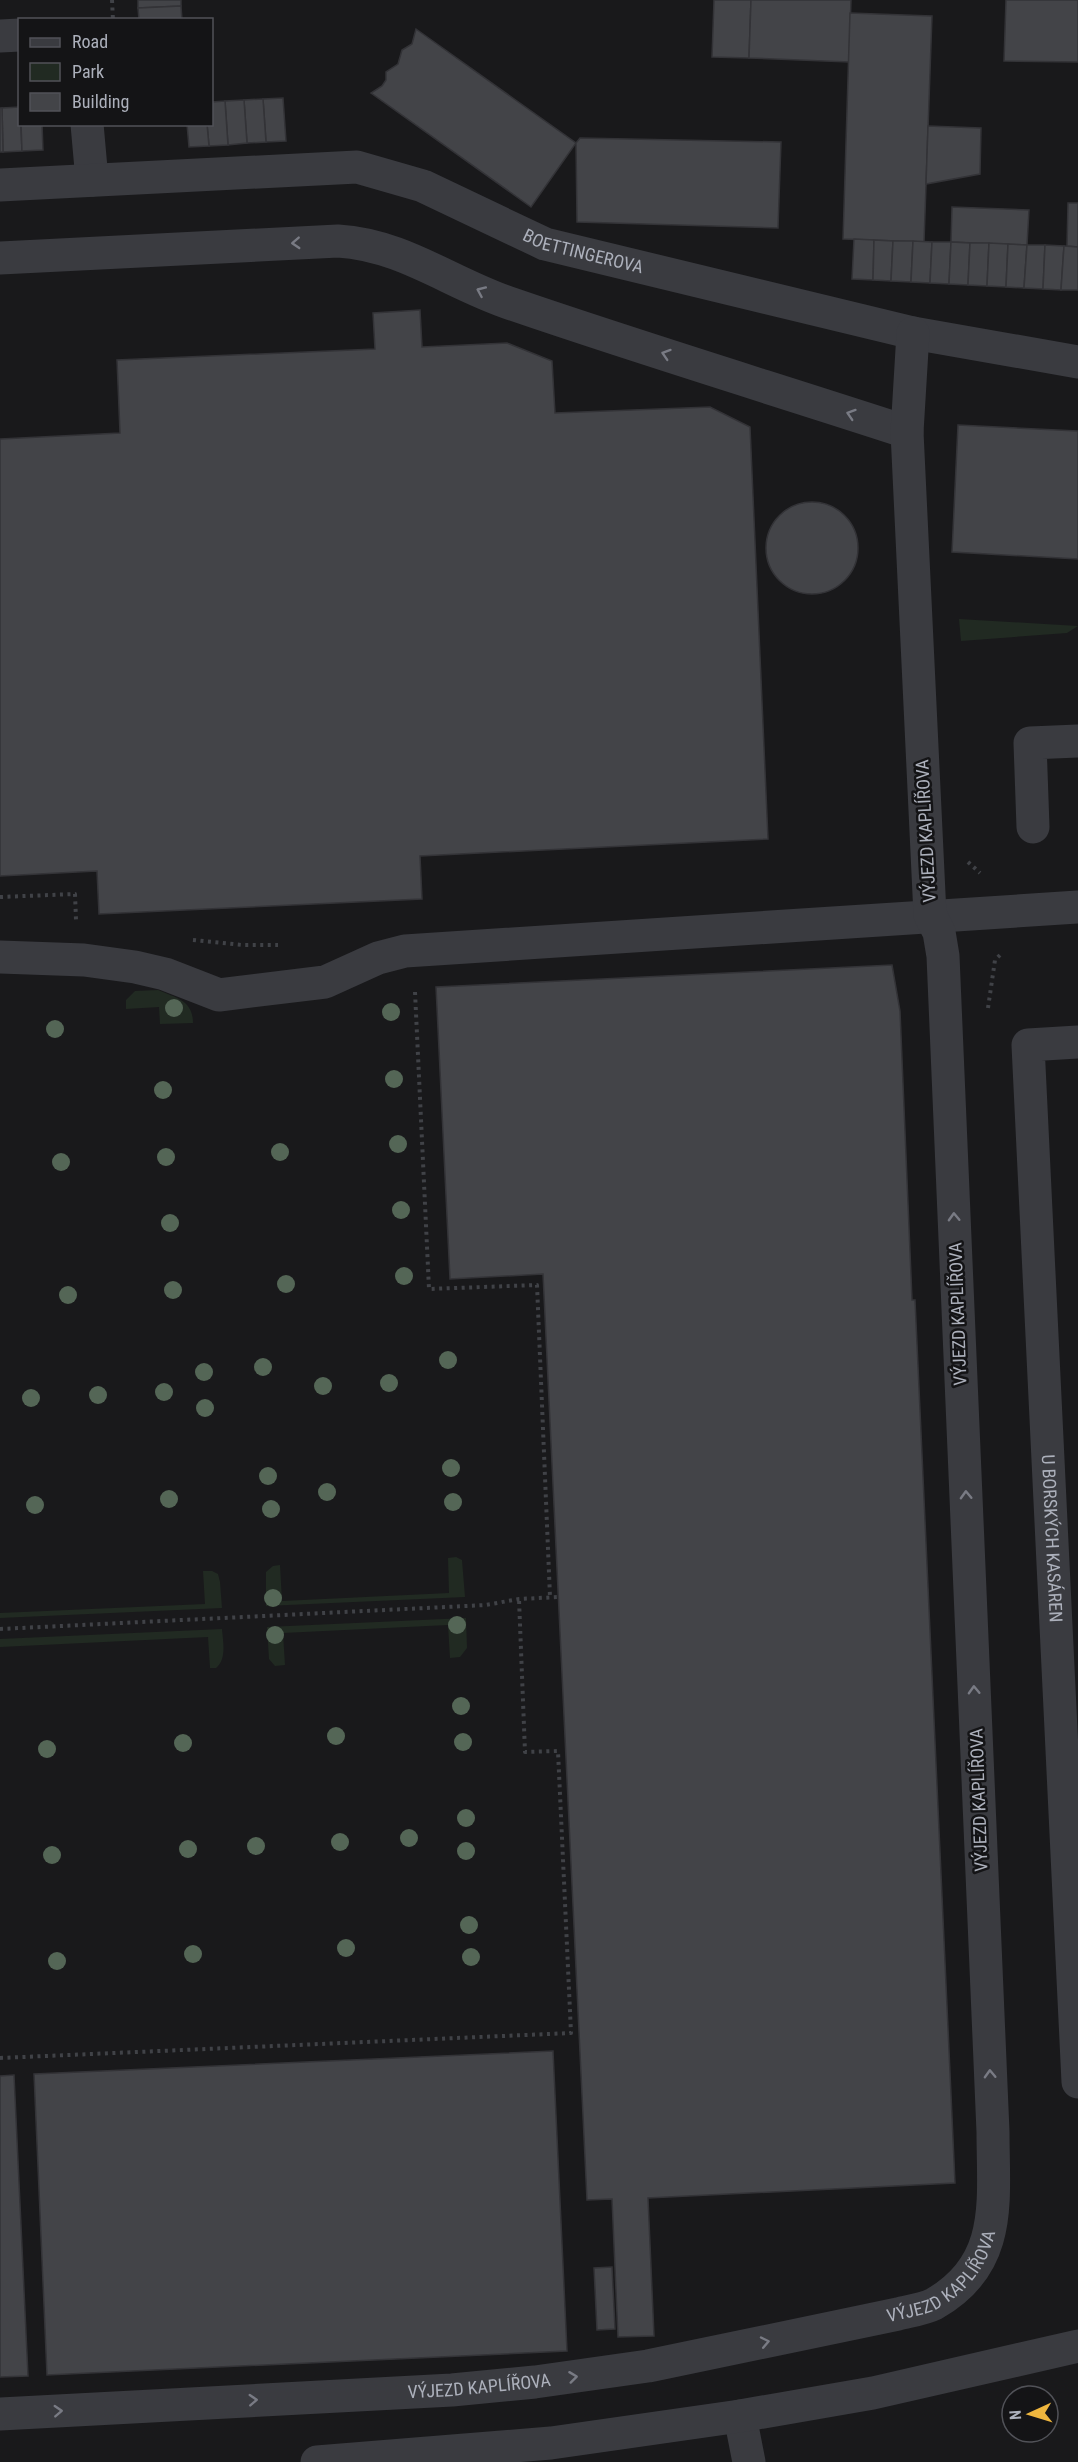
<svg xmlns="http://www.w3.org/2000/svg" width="1078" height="2462" viewBox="0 0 1078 2462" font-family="'Roboto Condensed',sans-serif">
  <rect width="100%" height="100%" fill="#19191b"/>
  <g fill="#212a22">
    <path d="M 959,619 L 1078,626 L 1067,633 L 961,641 Z"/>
    <path d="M 158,990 C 176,998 193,1000 193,1023 L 160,1024 L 159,1007 L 126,1009 L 126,1000 L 135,991 Z"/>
    <path d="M 456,1557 L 462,1560 L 465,1597 L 266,1606 L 266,1572 L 273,1566 L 280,1565 L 282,1601 L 449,1593 L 448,1558 Z"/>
    <path d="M 203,1571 L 212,1571 L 218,1574 L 220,1582 L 222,1608 L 0,1618 L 0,1613 L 205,1604 Z"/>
    <path d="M 466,1618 L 467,1648 L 460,1657 L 450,1658 L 448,1625 L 283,1633 L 285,1665 L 275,1666 L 269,1659 L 267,1627 Z"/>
    <path d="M 222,1629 C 223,1642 227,1659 216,1668 L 210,1668 L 208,1637 L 0,1647 L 0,1639 Z"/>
  </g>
  <g fill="#434448" stroke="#333337" stroke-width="1.5">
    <path d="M 138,0 L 181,0 L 181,6 L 138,8 Z"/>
    <path d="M 714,0 L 751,0 L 749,58 L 712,57 Z"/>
    <path d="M 751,0 L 851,0 L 849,62 L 749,58 Z"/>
    <path d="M 1006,0 L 1078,0 L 1078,62 L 1004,61 Z"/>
    <path d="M 181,6 L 182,20 L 139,20 L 138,8 Z"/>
    <path d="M 850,13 L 932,16 L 924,242 L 843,239 Z"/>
    <path d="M 416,29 L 576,143 L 531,207 L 371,93 L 382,86 L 386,80 L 386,72 L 398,64 L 402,50 L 412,44 Z"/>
    <path d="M 283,98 L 286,141 L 266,142 L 263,99 Z"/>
    <path d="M 263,99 L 266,142 L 247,143 L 244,100 Z"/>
    <path d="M 244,100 L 247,143 L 228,145 L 225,101 Z"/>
    <path d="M 225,101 L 228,145 L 209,146 L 207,124 L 212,124 L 212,102 Z"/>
    <path d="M 20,107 L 22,151 L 3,152 L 2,108 Z"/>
    <path d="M 0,108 L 2,108 L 3,152 L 0,152 Z"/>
    <path d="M 21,124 L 42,124 L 43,150 L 22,151 Z"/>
    <path d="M 187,124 L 207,124 L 209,146 L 189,147 Z"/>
    <path d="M 928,126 L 981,128 L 980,174 L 926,184 Z"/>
    <path d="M 580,138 L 781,142 L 778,228 L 577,222 L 576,143 Z"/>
    <path d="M 1068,203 L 1078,203 L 1078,247 L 1067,246 Z"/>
    <path d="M 952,207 L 1029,210 L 1027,245 L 951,242 Z"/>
    <path d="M 854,239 L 874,240 L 873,280 L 852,279 Z"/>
    <path d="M 874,240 L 893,241 L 891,281 L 873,280 Z"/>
    <path d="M 893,241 L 913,241 L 911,282 L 891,281 Z"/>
    <path d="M 913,241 L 932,242 L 930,283 L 911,282 Z"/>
    <path d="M 932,242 L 951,242 L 949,284 L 930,283 Z"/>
    <path d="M 951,242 L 970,243 L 968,285 L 949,284 Z"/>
    <path d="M 970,243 L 989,243 L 987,286 L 968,285 Z"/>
    <path d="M 989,243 L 1008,244 L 1006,287 L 987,286 Z"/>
    <path d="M 1008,244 L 1027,245 L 1024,288 L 1006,287 Z"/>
    <path d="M 1027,245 L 1045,245 L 1043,289 L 1024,288 Z"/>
    <path d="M 1045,245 L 1064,246 L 1061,290 L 1043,289 Z"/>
    <path d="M 1064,246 L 1078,247 L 1078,290 L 1061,290 Z"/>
    <path d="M 420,310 L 422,347 L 507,343 L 552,361 L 555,413 L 710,407 L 750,427 L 768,839 L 420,856 L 422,899 L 99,914 L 97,871 L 0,876 L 0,439 L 120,433 L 117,360 L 375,349 L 373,313 Z"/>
    <path d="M 958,425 L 1078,431 L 1078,559 L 952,552 Z"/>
    <circle cx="812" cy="548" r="46"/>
    <path d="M 892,965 L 900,1011 L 912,1300 L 915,1300 L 955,2183 L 648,2198 L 654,2336 L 618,2337 L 612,2199 L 587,2200 L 543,1274 L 450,1279 L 436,987 Z"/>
    <path d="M 553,2051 L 567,2351 L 47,2375 L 34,2074 Z"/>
    <path d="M 14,2075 L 28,2376 L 0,2377 L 0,2076 Z"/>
    <path d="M 612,2267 L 615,2329 L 597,2330 L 594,2268 Z"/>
  </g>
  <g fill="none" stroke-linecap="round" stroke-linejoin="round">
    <g stroke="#404247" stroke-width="4" stroke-dasharray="3 4.5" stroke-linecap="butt">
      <path d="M 112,0 L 113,20"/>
      <path d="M 968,862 L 980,873"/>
      <path d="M 0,897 L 75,894 L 76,920"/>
      <path d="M 193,940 L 242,945 L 278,945"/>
      <path d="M 415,992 L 429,1289 L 537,1285 L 550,1597"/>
      <path d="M 988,1008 L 995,960 L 1002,953"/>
      <path d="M 0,1629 L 486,1605 L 519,1599 L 559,1597"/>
      <path d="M 0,2058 L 571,2033 L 558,1751 L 525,1752 L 519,1599"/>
    </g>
    <g stroke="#3a3b40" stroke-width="33">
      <path d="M 0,36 L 20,35"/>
      <path d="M 87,124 L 92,180"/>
      <path id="s1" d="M 0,185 L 357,167 L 423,186 L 545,244 L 913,333 L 1078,362"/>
      <path d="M 0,258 L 338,241 C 404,245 451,284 512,304 C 643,349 775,389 907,432"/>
      <path d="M 1033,827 L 1030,743 L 1078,741"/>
      <path d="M 0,957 L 84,960 L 135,967 L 165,974 L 219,995 L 325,982 L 378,958 L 405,951 L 1078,907"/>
      <path id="s2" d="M 1078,1042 L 1028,1045 L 1078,2082"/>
      <path id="s3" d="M 0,2414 L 452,2390 L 535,2382 L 648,2366 L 898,2314 C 910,2311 924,2309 934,2304 C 1004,2264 993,2201 993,2132 L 943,956 L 939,932 L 930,915 L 907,432 L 913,333"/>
      <path d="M 740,2416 L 749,2462"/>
      <path d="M 317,2462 L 551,2443 L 740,2416 L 873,2393 L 1078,2346"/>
    </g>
  </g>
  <g fill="#546656">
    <circle cx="174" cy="1008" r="9"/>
    <circle cx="391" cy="1012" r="9"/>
    <circle cx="55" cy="1029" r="9"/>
    <circle cx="394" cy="1079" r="9"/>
    <circle cx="163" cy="1090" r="9"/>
    <circle cx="398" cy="1144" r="9"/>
    <circle cx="280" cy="1152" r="9"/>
    <circle cx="166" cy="1157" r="9"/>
    <circle cx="61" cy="1162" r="9"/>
    <circle cx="401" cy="1210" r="9"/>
    <circle cx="170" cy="1223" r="9"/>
    <circle cx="404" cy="1276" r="9"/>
    <circle cx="286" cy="1284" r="9"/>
    <circle cx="173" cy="1290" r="9"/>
    <circle cx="68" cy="1295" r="9"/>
    <circle cx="448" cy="1360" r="9"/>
    <circle cx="263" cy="1367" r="9"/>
    <circle cx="204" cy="1372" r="9"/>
    <circle cx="389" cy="1383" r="9"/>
    <circle cx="323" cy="1386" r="9"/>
    <circle cx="164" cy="1392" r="9"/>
    <circle cx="98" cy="1395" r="9"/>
    <circle cx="31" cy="1398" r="9"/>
    <circle cx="205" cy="1408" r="9"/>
    <circle cx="451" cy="1468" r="9"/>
    <circle cx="268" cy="1476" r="9"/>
    <circle cx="327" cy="1492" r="9"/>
    <circle cx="169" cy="1499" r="9"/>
    <circle cx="453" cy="1502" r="9"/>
    <circle cx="35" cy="1505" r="9"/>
    <circle cx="271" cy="1509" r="9"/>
    <circle cx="273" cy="1598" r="9"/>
    <circle cx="457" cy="1625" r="9"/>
    <circle cx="275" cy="1635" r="9"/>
    <circle cx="461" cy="1706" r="9"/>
    <circle cx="336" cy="1736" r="9"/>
    <circle cx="463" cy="1742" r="9"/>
    <circle cx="183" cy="1743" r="9"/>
    <circle cx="47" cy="1749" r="9"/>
    <circle cx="466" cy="1818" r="9"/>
    <circle cx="409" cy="1838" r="9"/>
    <circle cx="340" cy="1842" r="9"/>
    <circle cx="256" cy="1846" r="9"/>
    <circle cx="188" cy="1849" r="9"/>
    <circle cx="466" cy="1851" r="9"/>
    <circle cx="52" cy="1855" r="9"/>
    <circle cx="469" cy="1925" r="9"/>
    <circle cx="346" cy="1948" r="9"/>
    <circle cx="193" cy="1954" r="9"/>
    <circle cx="471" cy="1957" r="9"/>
    <circle cx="57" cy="1961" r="9"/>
  </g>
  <defs><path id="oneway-chevron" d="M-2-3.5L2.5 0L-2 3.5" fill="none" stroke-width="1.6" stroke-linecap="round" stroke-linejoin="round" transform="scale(1.5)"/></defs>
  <g stroke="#797b84">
    <use href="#oneway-chevron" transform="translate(296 243) rotate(177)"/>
    <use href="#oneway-chevron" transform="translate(481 291) rotate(-156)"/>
    <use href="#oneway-chevron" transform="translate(666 354) rotate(-162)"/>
    <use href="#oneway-chevron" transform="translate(851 414) rotate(-162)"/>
    <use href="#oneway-chevron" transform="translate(954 1217) rotate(-92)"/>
    <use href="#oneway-chevron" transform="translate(966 1495) rotate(-92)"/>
    <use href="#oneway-chevron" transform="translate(974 1690) rotate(-92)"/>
    <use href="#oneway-chevron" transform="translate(990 2074) rotate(-92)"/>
    <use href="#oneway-chevron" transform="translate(765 2342) rotate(-12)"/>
    <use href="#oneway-chevron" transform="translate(573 2377) rotate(-7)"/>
    <use href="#oneway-chevron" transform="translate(253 2400) rotate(-3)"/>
    <use href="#oneway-chevron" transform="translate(58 2411) rotate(-3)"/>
  </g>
  <g text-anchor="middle" stroke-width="5" stroke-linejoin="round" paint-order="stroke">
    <g font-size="18" fill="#acb0bb" stroke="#141416">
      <text dy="6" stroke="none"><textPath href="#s1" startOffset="600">BOETTINGEROVA</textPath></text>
      <text transform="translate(926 831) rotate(-93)" y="6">VÝJEZD KAPLÍŘOVA</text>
      <text transform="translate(958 1314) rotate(-92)" y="6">VÝJEZD KAPLÍŘOVA</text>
      <text dy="6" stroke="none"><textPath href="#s2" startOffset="544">U BORSKÝCH KASÁREN</textPath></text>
      <text transform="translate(979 1800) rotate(-92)" y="6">VÝJEZD KAPLÍŘOVA</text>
      <text dy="6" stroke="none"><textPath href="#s3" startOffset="966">VÝJEZD KAPLÍŘOVA</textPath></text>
      <text dy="6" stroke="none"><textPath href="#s3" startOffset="480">VÝJEZD KAPLÍŘOVA</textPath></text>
    </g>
  </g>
  <rect x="18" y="18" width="195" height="108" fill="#141416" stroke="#515258" stroke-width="1.5"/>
  <rect x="30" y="38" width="30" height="9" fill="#3a3b40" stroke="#515258" stroke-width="1.5"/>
  <text x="72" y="48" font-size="18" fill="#acb0bb">Road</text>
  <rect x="30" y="63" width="30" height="18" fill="#212a22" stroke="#515258" stroke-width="1.5"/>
  <text x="72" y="78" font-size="18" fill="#acb0bb">Park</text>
  <rect x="30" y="93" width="30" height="18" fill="#434448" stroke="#515258" stroke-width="1.5"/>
  <text x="72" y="108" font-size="18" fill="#acb0bb">Building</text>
  <g transform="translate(1030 2414) rotate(266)"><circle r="28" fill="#141416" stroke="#515258" stroke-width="1.5"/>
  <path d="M0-4.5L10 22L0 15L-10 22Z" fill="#efb63e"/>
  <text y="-9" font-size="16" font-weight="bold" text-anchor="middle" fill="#acb0bb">N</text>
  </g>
</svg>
